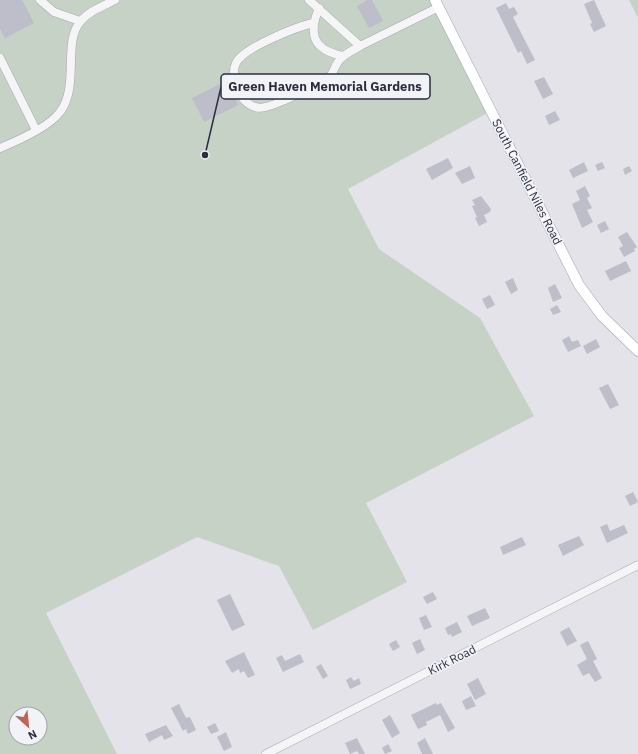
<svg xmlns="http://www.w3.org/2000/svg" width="638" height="754" viewBox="0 0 638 754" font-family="'IBM Plex Sans',sans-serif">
  <rect width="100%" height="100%" fill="#e3e3e9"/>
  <g fill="#c5d2c5" fill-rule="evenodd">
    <path d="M 0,0 L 435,0 L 491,111 L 348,189 L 379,249 L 480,318 L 534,416 L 366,503 L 407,582 L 313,630 L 279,566 L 197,537 L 46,613 L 117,754 L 0,754 ZM 16,714 L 40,714 L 40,738 L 16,738 Z"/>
    <path d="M 629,0 L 638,0 L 638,18 Z"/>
  </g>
  <g fill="#bdbec9">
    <path d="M 0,0 L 22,0 L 34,23 L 5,38 L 0,29 Z"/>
    <path d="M 368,0 L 372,0 L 383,21 L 369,28 L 357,6 Z"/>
    <path d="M 594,0 L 606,26 L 594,32 L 590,24 L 592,23 L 584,4 Z"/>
    <path d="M 506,3 L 509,9 L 514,7 L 518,14 L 513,17 L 535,60 L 527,64 L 521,51 L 518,53 L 496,8 Z"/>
    <path d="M 544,77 L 553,94 L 543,99 L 534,81 Z"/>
    <path d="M 226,81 L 238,105 L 204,122 L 192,98 Z"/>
    <path d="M 555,111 L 560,120 L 549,125 L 545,116 Z"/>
    <path d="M 448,158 L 453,168 L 432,180 L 426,169 Z"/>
    <path d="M 584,162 L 588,171 L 573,178 L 569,170 Z"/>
    <path d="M 602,162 L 605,168 L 598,171 L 595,165 Z"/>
    <path d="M 470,166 L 475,178 L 462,184 L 455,173 Z"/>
    <path d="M 629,166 L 632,171 L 625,175 L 623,169 Z"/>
    <path d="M 585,186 L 590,196 L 587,198 L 592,208 L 587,210 L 593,222 L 582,228 L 572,204 L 580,200 L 576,191 Z"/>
    <path d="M 481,196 L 491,209 L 490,212 L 484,215 L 487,222 L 479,226 L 475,218 L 477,217 L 472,206 L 475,205 L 472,200 Z"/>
    <path d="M 605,221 L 609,229 L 601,233 L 597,225 Z"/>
    <path d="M 627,232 L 637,247 L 634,249 L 635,251 L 624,257 L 619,248 L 623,246 L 618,237 Z"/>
    <path d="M 626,261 L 631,271 L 610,281 L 605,271 Z"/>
    <path d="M 513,278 L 518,290 L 511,294 L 505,282 Z"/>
    <path d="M 555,284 L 562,298 L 553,302 L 548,288 Z"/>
    <path d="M 490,295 L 495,305 L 487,309 L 482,299 Z"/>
    <path d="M 557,305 L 561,312 L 553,315 L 550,309 Z"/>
    <path d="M 569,336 L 572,342 L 578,340 L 581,346 L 568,352 L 562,340 Z"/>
    <path d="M 596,339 L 600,347 L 587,354 L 583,346 Z"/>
    <path d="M 608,384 L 619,405 L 610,409 L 599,388 Z"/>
    <path d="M 633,492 L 638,502 L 630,506 L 625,496 Z"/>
    <path d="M 607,524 L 610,531 L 624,525 L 628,533 L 607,543 L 600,527 Z"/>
    <path d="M 579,536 L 584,545 L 563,556 L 558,545 Z"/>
    <path d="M 522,537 L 526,545 L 503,555 L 500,547 Z"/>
    <path d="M 433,592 L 437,599 L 427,604 L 423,597 Z"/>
    <path d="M 230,594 L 245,625 L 232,631 L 217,600 Z"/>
    <path d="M 485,608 L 490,618 L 472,626 L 467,616 Z"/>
    <path d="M 426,615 L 432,627 L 424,630 L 419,618 Z"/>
    <path d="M 457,622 L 462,632 L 452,637 L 451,634 L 448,635 L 445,628 Z"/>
    <path d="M 569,627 L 577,641 L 567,646 L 560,632 Z"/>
    <path d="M 420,639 L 425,650 L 417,654 L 412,643 Z"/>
    <path d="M 396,640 L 400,647 L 393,651 L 389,644 Z"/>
    <path d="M 588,641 L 597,659 L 593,661 L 602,678 L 595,682 L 589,673 L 583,676 L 577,665 L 587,659 L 580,645 Z"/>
    <path d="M 244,652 L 255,675 L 248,678 L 244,671 L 240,673 L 239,669 L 232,673 L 225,661 Z"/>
    <path d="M 300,654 L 304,662 L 283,672 L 276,658 L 282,655 L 285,661 Z"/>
    <path d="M 321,664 L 328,676 L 323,679 L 316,667 Z"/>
    <path d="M 351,677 L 354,681 L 359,678 L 361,684 L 350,689 L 346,680 Z"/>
    <path d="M 478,678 L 486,694 L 475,700 L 467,684 Z"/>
    <path d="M 471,696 L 476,706 L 466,710 L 462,701 Z"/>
    <path d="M 436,703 L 437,705 L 441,703 L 455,728 L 448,732 L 440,715 L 426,722 L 427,725 L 418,729 L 411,715 Z"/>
    <path d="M 179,704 L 186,718 L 190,717 L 196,730 L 188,734 L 186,729 L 183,731 L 171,708 Z"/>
    <path d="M 390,715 L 400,733 L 392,738 L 382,720 Z"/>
    <path d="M 215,723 L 219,731 L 211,734 L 207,727 Z"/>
    <path d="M 166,725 L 173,736 L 164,740 L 162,735 L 149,742 L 145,734 Z"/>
    <path d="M 226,732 L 232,747 L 224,751 L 217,737 Z"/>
    <path d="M 357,738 L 365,754 L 359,754 L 357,751 L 350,754 L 345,743 Z"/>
    <path d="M 425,738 L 433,754 L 422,754 L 417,743 Z"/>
    <path d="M 388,744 L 392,751 L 385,754 L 382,748 Z"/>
  </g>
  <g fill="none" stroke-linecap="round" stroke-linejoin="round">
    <defs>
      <g id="minor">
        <path d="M 40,0 L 54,12 L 80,21"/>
        <path d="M 309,0 L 360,46 L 439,7"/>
        <path d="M 319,8 C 308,34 313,50 343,56"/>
        <path d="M 313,23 C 296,27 243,48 236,63 C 228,80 244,113 265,107 C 279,104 322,84 331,75 C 334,71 335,66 338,62 C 343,54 352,51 360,46"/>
        <path d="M 0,58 L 36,130"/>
        <path d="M 0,148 C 17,141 49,127 60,112 C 80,86 62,41 81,21 C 89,11 103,6 115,0"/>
        <path d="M 266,754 L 638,565"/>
      </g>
      <path id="major" d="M 435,0 L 579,285 L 602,316 L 638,351"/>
    </defs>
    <use href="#minor" stroke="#a8a9b3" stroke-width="9"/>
    <use href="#major" stroke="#a3a5b4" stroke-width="11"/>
    <use href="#minor" stroke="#f5f5f8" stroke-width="8"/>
    <use href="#major" stroke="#fff" stroke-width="10"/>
  </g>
  <g text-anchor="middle" stroke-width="3" stroke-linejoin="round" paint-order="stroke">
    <g font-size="12" fill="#2c2e40" stroke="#f2f3f7">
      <text transform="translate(527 182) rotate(63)" y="4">South Canfield Niles Road</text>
      <text transform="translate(452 660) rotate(-27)" y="4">Kirk Road</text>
    </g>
  </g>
  <path fill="none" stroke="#2c2e40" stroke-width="1.5" d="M205 155L221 87"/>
  <circle fill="#2c2e40" stroke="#f2f3f7" stroke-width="1.5" cx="205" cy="155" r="4"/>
  <rect fill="#f2f3f7" stroke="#2c2e40" stroke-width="1.5" x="221" y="74" width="209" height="25" rx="4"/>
  <g font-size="13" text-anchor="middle" font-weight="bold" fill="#2c2e40">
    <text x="325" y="91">Green Haven Memorial Gardens</text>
  </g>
  <g transform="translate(28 726) rotate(153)"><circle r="19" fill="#f2f3f7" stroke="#a3a4ae"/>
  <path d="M0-3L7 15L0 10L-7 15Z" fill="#c16255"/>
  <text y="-6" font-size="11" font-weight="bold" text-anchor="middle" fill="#2c2e40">N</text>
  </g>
</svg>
